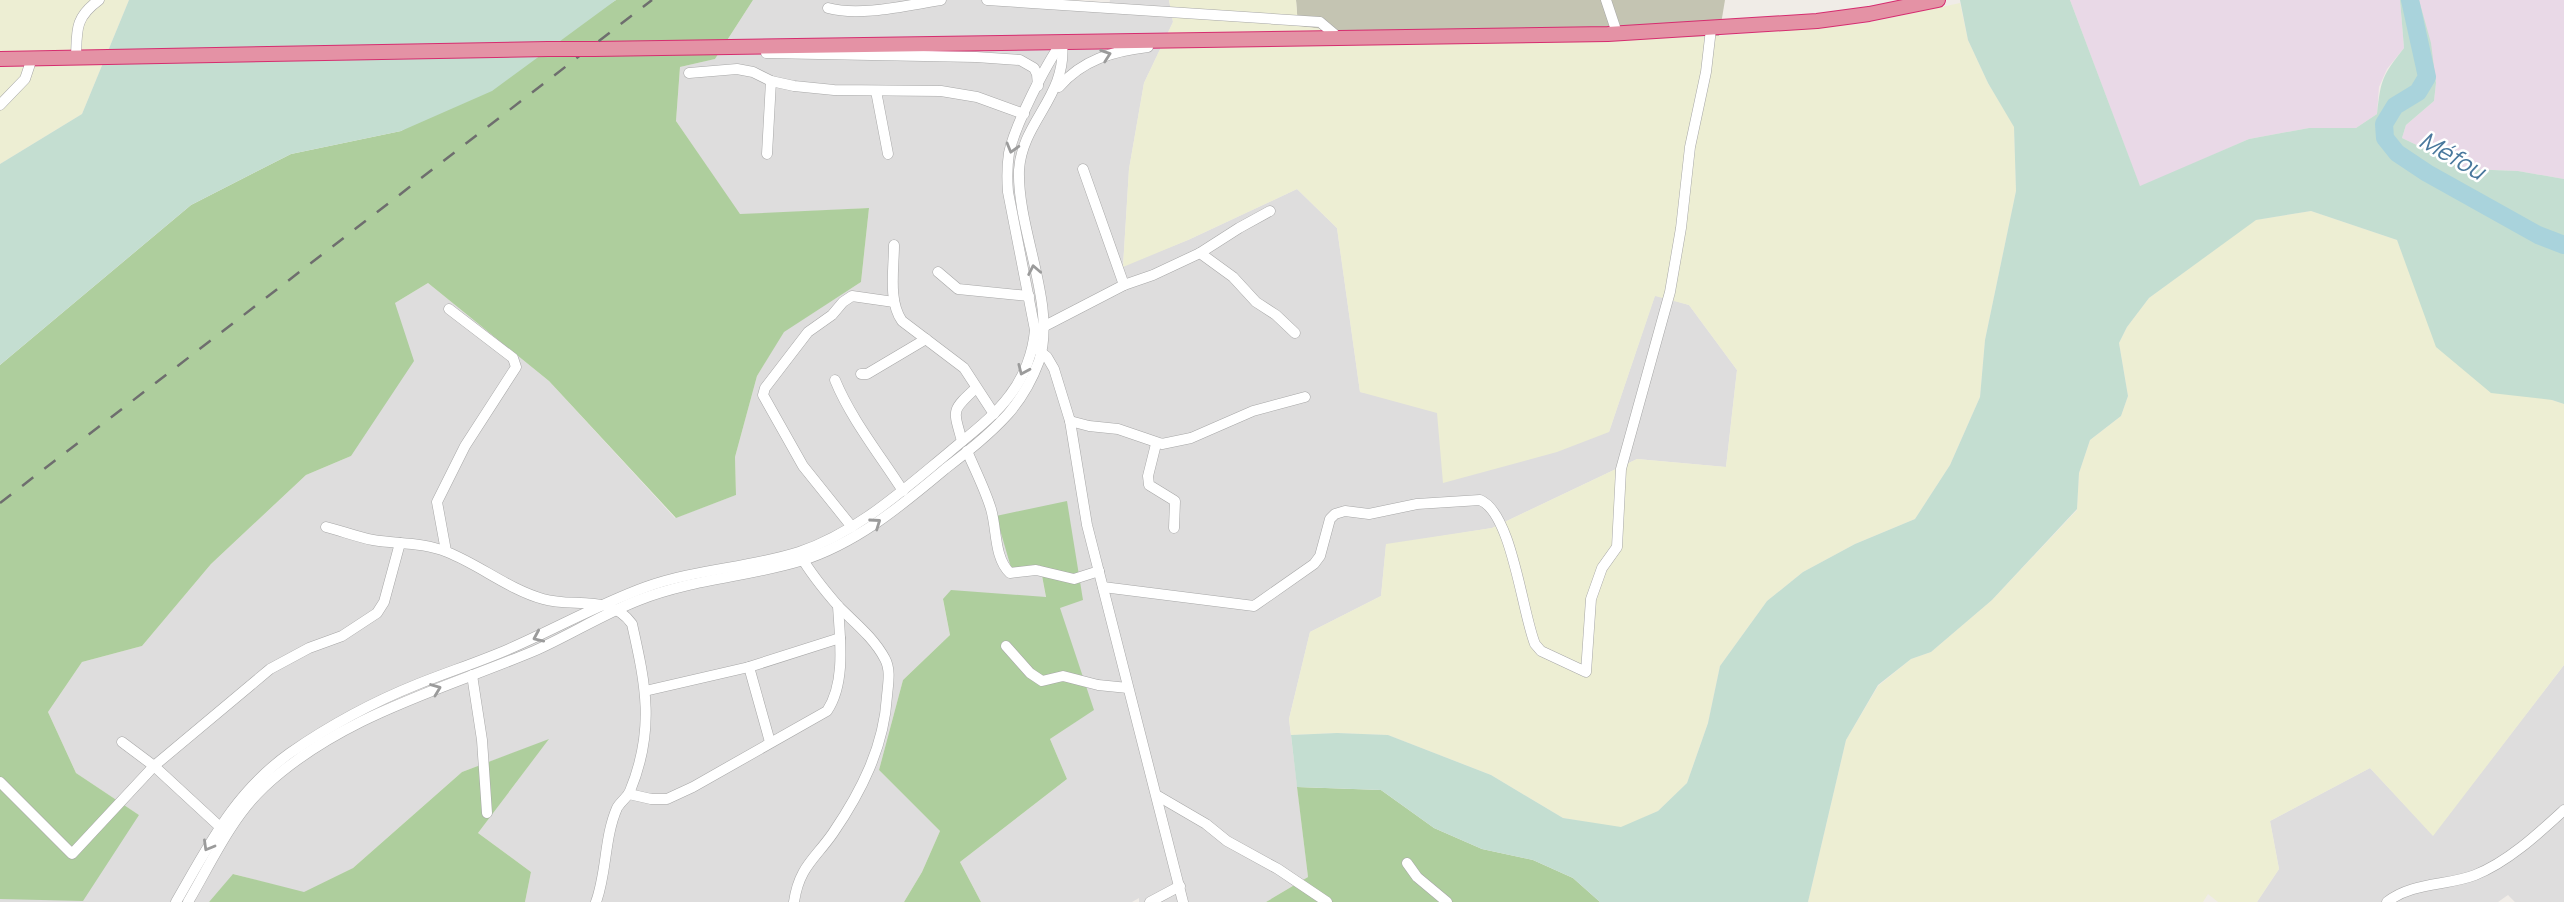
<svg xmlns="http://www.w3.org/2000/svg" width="2564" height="902" viewBox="0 0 2564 902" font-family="Manrope,sans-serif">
  <rect width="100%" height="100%" fill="#f0ece7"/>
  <g fill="#dedddd">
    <path d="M 753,0 L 1050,0 L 1108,12 L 1110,0 L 1169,0 L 1173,22 L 1144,83 L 1129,169 L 1123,266 L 1188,240 L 1297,189 L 1337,228 L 1360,392 L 1609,432 L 1655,295 L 1689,305 L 1737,370 L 1726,467 L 1637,459 L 1492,528 L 1386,545 L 1381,596 L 1310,632 L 1289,719 L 1308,877 L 1266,902 L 1139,902 L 1139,898 L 1132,902 L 981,902 L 960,862 L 1067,779 L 1050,739 L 1093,710 L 1059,608 L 1040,565 L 1046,598 L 943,600 L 950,635 L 903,680 L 879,770 L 940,831 L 922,872 L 904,902 L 525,902 L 531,872 L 478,833 L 548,740 L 462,772 L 353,868 L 304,893 L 234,874 L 209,902 L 0,902 L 0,899 L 139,815 L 76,773 L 48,712 L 82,662 L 142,646 L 211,564 L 306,475 L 351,456 L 395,303 L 428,283 L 549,381 L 675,518 L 736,495 L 735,457 L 757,376 L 783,332 L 861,282 L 869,208 L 740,215 L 676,121 L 680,67 L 715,59 Z"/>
    <path d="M 2564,665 L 2564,902 L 2515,902 L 2508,895 L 2498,902 L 2257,902 L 2279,869 L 2270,821 L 2370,768 L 2433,835 Z"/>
  </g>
  <g fill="#e9d9e7">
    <path d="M 2070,0 L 2400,0 L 2404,48 L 2387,69 L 2379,87 L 2377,114 L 2356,128 L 2309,128 L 2249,139 L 2140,187 Z"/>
    <path d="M 2419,0 L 2564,0 L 2564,179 L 2518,171 L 2467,169 L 2402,138 L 2406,125 L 2434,101 L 2436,83 Z"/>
  </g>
  <path fill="#c4c4b2" d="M 1296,0 L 1725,0 L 1719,36 L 1445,44 L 1298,26 Z"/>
  <g fill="#edeed3">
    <path d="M 0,0 L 129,0 L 82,114 L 0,164 Z"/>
    <path d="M 1169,0 L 1296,0 L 1298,26 L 1445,44 L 1719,36 L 1862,24 L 1960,3 L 1968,40 L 1988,83 L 2014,126 L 2016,191 L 1985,340 L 1980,397 L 1950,465 L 1915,519 L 1855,544 L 1803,572 L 1767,601 L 1720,666 L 1708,723 L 1687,783 L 1658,811 L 1621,828 L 1563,818 L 1491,775 L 1388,735 L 1337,733 L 1291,735 L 1289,719 L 1310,632 L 1381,596 L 1386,544 L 1492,528 L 1637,459 L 1726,467 L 1737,370 L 1689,305 L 1655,296 L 1609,432 L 1557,452 L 1443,483 L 1437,413 L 1360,392 L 1337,228 L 1297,189 L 1188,240 L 1123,267 L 1129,169 L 1144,83 L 1173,22 Z"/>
    <path d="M 2311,211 L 2397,240 L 2413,282 L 2552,400 L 2564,404 L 2564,665 L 2433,836 L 2370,768 L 2270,821 L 2279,869 L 2257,902 L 2218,902 L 2208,894 L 2203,902 L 1808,902 L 1846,740 L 1878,686 L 1911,659 L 1931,652 L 1992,600 L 2077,510 L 2079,473 L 2090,440 L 2121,416 L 2128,396 L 2119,343 L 2127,327 L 2149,298 L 2255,220 Z"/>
  </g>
  <g fill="#aece9d">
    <path d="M 616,0 L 753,0 L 715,59 L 680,67 L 676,121 L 740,214 L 869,208 L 861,282 L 784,332 L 757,376 L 735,457 L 736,495 L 676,518 L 549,381 L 428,283 L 395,303 L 414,361 L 351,456 L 306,475 L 211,564 L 142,646 L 82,662 L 48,712 L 76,773 L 139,815 L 83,901 L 0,899 L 0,365 L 191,205 L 291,154 L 401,131 Z"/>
    <path d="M 1067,501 L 1083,600 L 1060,608 L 1094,710 L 1050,739 L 1067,779 L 960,862 L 981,902 L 904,902 L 922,872 L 940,831 L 879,770 L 903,680 L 950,635 L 943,599 L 951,590 L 1046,597 L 1040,565 L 1012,571 L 996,516 Z"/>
    <path d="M 549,739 L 478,833 L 531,872 L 525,902 L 209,902 L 233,874 L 304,892 L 353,868 L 462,772 Z"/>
    <path d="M 1297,787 L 1381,790 L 1434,828 L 1482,849 L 1533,860 L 1573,878 L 1600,902 L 1266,902 L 1308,877 Z"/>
  </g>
  <g fill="#c4ded1">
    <path d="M 129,0 L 616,0 L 492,91 L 401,131 L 291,154 L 191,205 L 0,365 L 0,164 L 82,114 Z"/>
    <path d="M 1960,0 L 2070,0 L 2140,186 L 2249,139 L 2309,128 L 2356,128 L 2377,114 C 2381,79 2382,76 2404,48 L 2400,0 L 2419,0 L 2431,43 L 2436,83 L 2434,101 L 2406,125 L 2402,138 L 2467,169 L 2518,171 L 2564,179 L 2564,404 L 2552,400 L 2491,393 L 2436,347 L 2397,240 L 2311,211 L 2256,220 L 2149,298 L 2127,327 L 2119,343 L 2128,396 L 2121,416 L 2090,440 L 2079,473 L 2077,509 L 1992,600 L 1931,652 L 1911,659 L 1878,685 L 1846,740 L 1808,902 L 1600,902 L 1573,878 L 1533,860 L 1482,849 L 1434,828 L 1381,790 L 1297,787 L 1291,735 L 1337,733 L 1388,735 L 1491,775 L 1563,818 L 1621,827 L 1658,811 L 1687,783 L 1708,723 L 1720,666 L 1767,601 L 1803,572 L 1855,544 L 1915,519 L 1950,465 L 1980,397 L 1985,340 L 2016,191 L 2014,127 L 1988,83 L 1968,40 Z"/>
  </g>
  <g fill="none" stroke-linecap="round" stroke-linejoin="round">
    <path stroke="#a9d3dc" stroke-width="18" d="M 2410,0 L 2427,77 L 2418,92 L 2395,106 L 2384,124 L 2385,138 L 2397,153 L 2427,173 L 2538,235 L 2564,245"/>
    <defs>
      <g id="minor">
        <path d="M 987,0 L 1320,22 L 1339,38"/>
        <path d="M 1606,0 L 1617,33"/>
        <path d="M 828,8 C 860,17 908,5 941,0"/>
        <path d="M 766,53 L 976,57 L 1020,60 L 1034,68 L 1037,74 L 1038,86"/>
        <path d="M 76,59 C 77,31 74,18 99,0"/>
        <path d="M 689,73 L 737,69 L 753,72 L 771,81 L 794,86 L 834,90 L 941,91 L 977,97 L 1024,114"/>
        <path d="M 1059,87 C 1082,60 1113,51 1148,47"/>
        <path d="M 876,91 L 888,154"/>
        <path d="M 0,105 L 25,79 L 32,58"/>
        <path d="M 767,154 L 771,81"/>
        <path d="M 1083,169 L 1124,285"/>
        <path d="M 894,245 C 894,269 888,301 902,321 L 964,368 L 994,414"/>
        <path d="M 1200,253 L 1239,228 L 1270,211"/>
        <path d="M 938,272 L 958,289 L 1029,296"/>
        <path d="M 1039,329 L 1124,285 L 1153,275 L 1200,253 L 1233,277 L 1256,302 L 1276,315 L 1295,333"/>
        <path d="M 1037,349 L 1047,357 L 1054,369 L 1070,421 L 1087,525 L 1183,902"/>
        <path d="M 861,374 L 867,374 L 926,339"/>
        <path d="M 835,380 C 851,419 880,455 903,491"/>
        <path d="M 1070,421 L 1089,426 L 1118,429 L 1162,444 L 1191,438 L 1253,411 L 1305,397"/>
        <path d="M 962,441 C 953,409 951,411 976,388"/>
        <path d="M 1156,444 L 1148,476 L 1149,485 L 1175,501 L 1174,528"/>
        <path d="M 967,451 C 975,470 985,489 991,509 C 997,529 994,558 1010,573 L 1036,570 L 1074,579 L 1099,571"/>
        <path d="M 326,527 C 342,531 357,537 373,540 C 397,544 423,542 447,552 C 480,565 508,589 543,599 C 573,608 611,594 632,624 C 646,686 655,730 630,791 C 627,798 620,802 617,808 C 604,838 607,872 596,902"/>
        <path d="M 852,527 L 803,466 L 763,395 L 765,388 L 808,332 L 832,315 L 843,302 L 852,296 L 894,302"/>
        <path d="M 446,551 L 437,502 L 465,446 L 516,367 L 513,358 L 449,309"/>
        <path d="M 1103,587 L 1254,606 L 1314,564 L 1320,556 L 1330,519 L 1335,514 L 1345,511 L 1369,514 L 1417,504 L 1480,500 C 1512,513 1522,612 1535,644 L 1541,651 L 1586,672 L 1591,599 L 1602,568 L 1617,547 L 1621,469 L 1670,292 L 1681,228 L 1690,147 L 1706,72 L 1711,29"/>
        <path d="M 1006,646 L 1030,673 L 1042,681 L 1063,676 L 1098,685 L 1128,688"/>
        <path d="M 749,667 L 770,742"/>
        <path d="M 472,675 L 482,740 L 487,813"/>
        <path d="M 645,691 L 749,667 L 840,638"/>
        <path d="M 122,742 L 154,766 L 219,826"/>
        <path d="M 0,782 L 72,854 L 154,766 L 270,669 L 309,648 L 342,636 L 377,613 L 384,602 L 400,543"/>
        <path d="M 629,794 L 651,799 L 667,799 L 693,787 L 827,711 C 846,683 840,639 838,606"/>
        <path d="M 1158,796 L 1206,824 L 1227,841 L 1278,869 L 1327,902"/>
        <path d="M 1407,863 L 1417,877 L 1447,902"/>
        <path d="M 176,902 C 209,845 234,793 290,753 C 329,726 373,702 418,684 C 448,672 479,662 509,649 C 555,629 599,604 646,587 C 696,569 749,568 799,552 C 856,533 902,491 947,454 C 969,435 993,418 1010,395 C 1024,377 1033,353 1035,330 L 1008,192 C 1007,179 1007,166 1009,153 C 1015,125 1045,66 1062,42"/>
        <path d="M 188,902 C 211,863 231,818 264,787 C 340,716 441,690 534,651 C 570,635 603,614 639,600 C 692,579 747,577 800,561 C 856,544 902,505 945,469 C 967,452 989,435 1008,414 C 1021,399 1032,380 1039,361 C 1057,305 1017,230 1019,170 C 1022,121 1068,96 1062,42"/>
        <path d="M 794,902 C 799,867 815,859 833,833 C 861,792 884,747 887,696 C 888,684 891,670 885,659 C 874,638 855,623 839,607 C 825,591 811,574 800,555"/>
        <path d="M 1150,902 L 1180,886"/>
        <path d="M 2387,902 C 2412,882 2447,886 2475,875 C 2508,862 2539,833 2564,810"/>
      </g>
      <g id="highway">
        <path d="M 594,49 L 1608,34 L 1817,21 L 1869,14 L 1938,0"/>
        <path d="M 0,59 L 548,49"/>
      </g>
    </defs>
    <use href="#minor" stroke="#a7a7a7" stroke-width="11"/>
    <use href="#highway" stroke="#d52d6f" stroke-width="16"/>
    <use href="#minor" stroke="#fff" stroke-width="10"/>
    <use href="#highway" stroke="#e492a5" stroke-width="14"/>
    <path stroke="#6e6e6e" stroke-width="2.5" stroke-dasharray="14 14" stroke-linecap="butt" d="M 0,503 L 652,0"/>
    <defs>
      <path id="highway-bridge" d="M 548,49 L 594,49"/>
    </defs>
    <use href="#highway-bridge" stroke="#d52d6f" stroke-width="16" stroke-linecap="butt"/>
    <use href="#highway-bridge" stroke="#e492a5" stroke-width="14"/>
  </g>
  <defs><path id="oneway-chevron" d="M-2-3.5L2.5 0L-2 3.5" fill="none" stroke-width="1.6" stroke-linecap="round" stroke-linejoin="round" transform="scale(1.75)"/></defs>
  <g stroke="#9b9b9b">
    <use href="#oneway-chevron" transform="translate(1106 55) rotate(-19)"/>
    <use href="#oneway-chevron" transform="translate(1012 148) rotate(106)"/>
    <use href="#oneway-chevron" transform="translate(1034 270) rotate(-101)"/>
    <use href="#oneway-chevron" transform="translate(1023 370) rotate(114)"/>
    <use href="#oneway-chevron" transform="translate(876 523) rotate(-35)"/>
    <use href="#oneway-chevron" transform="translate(538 637) rotate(156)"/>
    <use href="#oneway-chevron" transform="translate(436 689) rotate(-21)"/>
    <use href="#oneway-chevron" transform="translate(208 846) rotate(120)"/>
  </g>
  <g text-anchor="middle" stroke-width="5" stroke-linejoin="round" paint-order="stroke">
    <g font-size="24" font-style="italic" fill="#49789d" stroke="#fff">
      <text transform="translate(2452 156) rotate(30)" y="8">Méfou</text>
    </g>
  </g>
</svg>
